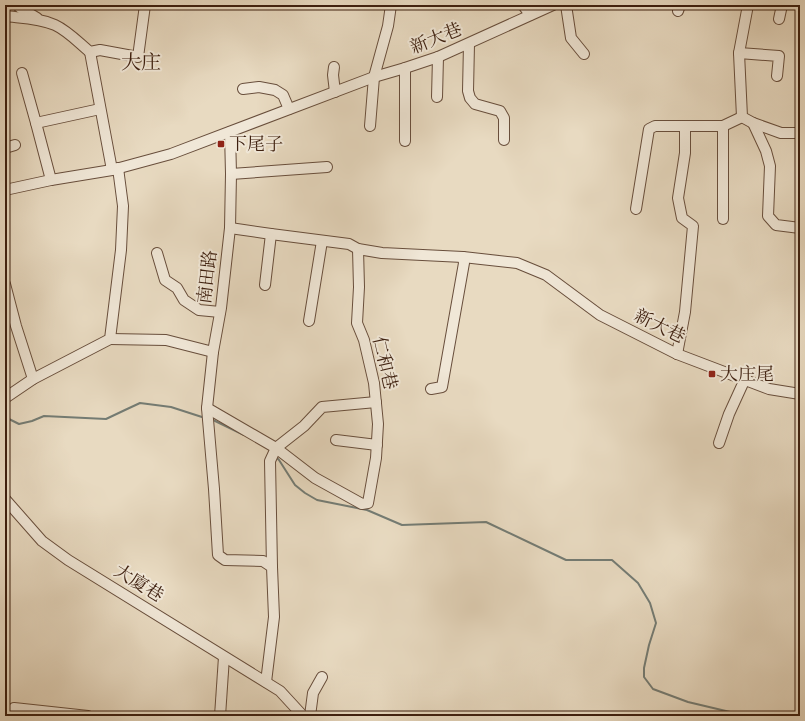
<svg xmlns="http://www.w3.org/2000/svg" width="805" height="721" viewBox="0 0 805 721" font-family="'EB Garamond','Noto Serif TC',serif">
  <rect width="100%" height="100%" fill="#e8dac1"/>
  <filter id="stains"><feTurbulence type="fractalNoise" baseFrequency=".005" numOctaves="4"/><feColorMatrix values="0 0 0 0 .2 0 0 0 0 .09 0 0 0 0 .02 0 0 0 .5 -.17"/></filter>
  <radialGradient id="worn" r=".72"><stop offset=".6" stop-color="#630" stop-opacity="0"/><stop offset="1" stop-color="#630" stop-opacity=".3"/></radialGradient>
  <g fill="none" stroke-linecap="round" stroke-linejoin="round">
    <g stroke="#747c74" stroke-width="2">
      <path d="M 5,417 L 19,424 L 32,421 L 44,416 L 106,419 L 125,410 L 140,403 L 171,407 L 205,418"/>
      <path d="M 211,419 L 244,435"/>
      <path d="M 275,456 L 279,460 L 295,485 L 305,493 L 317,500 L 367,510 L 402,525 L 486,522 L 566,560 L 612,560 L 638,583 L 650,603 L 656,623 L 649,645 L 644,668 L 644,677 L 653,689 L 688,702 L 747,716"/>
    </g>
    <defs>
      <g id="minor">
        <path d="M 17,5 L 22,9 L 37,18"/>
        <path d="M 523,5 L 530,15"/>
        <path d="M 566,5 L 571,38 L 584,54"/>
        <path d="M 748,5 L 739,53 L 742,117 L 753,123 L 781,133 L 800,133"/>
        <path d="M 678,11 L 680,5"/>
        <path d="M 5,16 C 21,18 39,18 55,25 C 68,31 79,43 90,52 L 100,50 L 138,57 L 145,5"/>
        <path d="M 779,19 L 782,5"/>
        <path d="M 469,44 L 468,91 L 470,98 L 475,104 L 500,111 L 504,118 L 504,140"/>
        <path d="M 90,52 L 112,170"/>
        <path d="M 739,53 L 779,56 L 777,76"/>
        <path d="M 334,67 L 333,75 L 335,92"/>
        <path d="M 22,73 L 36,123 L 100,109"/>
        <path d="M 243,89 L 259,87 L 275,90 L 283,95 L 289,109"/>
        <path d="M 437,97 L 438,57"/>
        <path d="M 36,123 L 51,180"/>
        <path d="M 753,123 L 766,151 L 770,166 L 768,216 L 776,225 L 800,228"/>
        <path d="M 370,126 L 374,77 L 388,26 L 391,5"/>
        <path d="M 723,126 L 723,219"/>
        <path d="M 230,132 L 231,174 L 230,228 L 221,308 L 213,352 L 207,408 L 214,489 L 218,555 L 225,560 L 263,561 L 272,567 L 274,617 L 266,682"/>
        <path d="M 405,141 L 405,68"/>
        <path d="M 5,148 L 15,145"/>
        <path d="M 231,174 L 327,167"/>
        <path d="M 5,190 L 51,180 L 112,170 L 171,154 L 374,77 L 405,68 L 438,57 L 553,5"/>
        <path d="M 636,209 L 649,129 L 655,126 L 685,126"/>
        <path d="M 230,228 L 271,234 L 349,244 L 358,249 L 382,253 L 463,257 L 517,263 L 546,275 L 600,315 L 677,354 L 769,389 L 800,394"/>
        <path d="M 157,253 L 165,280 L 177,288 L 184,300 L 199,310 L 220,312"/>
        <path d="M 5,284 L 16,326 L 33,379"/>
        <path d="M 265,285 L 271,234"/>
        <path d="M 309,321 L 322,241"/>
        <path d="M 110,339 L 166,340 L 213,352"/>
        <path d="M 677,354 L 685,312 L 693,226 L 682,218 L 678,198 L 685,153 L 685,126 L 723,126 L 742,117"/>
        <path d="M 431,389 L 442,387 L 464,263 L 463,257"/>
        <path d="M 5,398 L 33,379 L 110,339 L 121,250 L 123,206 L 118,168"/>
        <path d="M 207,408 L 276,448 L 315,478 L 362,504 L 368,503 L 376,458 L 378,424 L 374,383 L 364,340 L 357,323 L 359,287 L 358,249"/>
        <path d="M 336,440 L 377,445"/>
        <path d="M 719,443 L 729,414 L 745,379"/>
        <path d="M 5,499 L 42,541 L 68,560 L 280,691 L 303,716"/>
        <path d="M 272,567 L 270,461 L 276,448 L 304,426 L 322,407 L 376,402"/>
        <path d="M 14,708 L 88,716"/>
        <path d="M 220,716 L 224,657"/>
        <path d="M 310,716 L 313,693 L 322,677"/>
      </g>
    </defs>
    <use href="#minor" stroke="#684e3c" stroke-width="12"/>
    <use href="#minor" stroke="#f0e7d7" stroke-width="10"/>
  </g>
  <g fill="#8f2418" stroke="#f0e7d7" stroke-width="1.5">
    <rect x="217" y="140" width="8" height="8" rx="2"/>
    <rect x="708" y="370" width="8" height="8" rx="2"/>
  </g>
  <g text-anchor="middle" stroke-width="4" stroke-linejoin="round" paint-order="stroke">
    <g font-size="18" fill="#3d1f0f" stroke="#f0e7d7">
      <text transform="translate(436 38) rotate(-22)" y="6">新大巷</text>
      <text transform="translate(207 277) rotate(-83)" y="6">南田路</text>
      <text transform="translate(660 326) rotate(26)" y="6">新大巷</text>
      <text transform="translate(385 363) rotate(77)" y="6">仁和巷</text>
      <text transform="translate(139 583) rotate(32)" y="6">大廈巷</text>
    </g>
    <g font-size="18" fill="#3d1f0f" stroke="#f0e7d7" text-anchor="start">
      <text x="229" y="150">下尾子</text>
      <text x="720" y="380">大庄尾</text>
    </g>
    <g font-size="20" fill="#3d1f0f" stroke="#f0e7d7">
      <text x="141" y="69">大庄</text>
    </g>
  </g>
  <rect width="805" height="721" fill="none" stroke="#e8dac1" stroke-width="20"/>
  <rect x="6" y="6" width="793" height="709" fill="none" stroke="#3d1f0f" stroke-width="2"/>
  <rect x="10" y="10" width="785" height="701" fill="none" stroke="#3d1f0f"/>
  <rect width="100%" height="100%" filter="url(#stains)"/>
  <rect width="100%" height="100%" fill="url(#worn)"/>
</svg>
